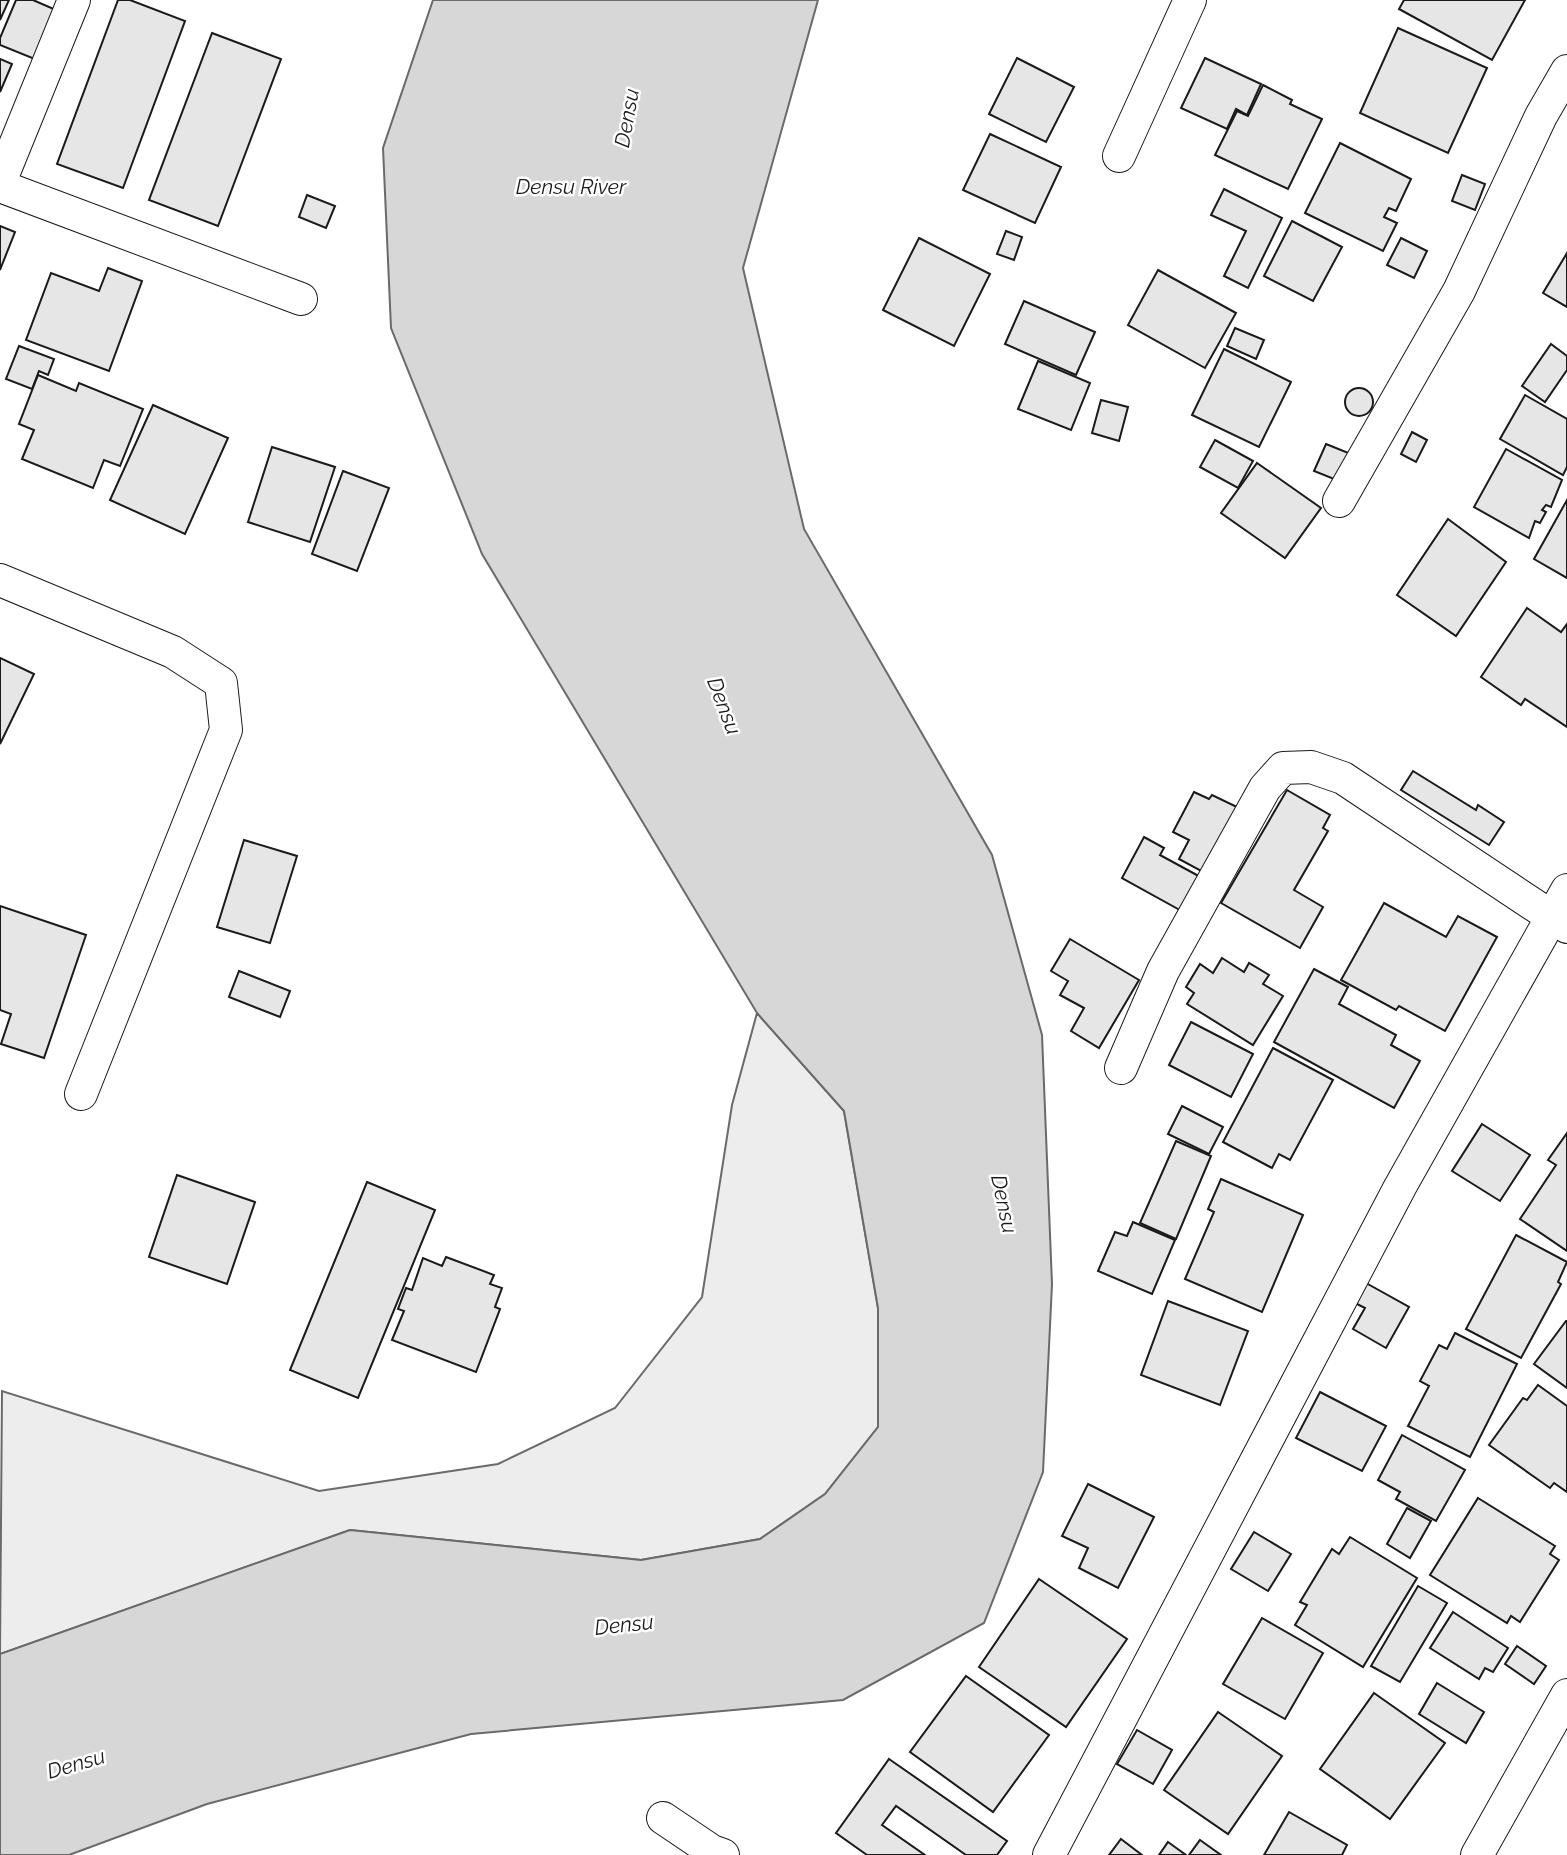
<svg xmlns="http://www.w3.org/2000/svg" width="1567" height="1855" viewBox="0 0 1567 1855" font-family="Raleway,sans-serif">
  <rect width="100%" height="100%" fill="#fff"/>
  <path fill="#ededed" stroke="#6a6a6a" stroke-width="2" d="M 757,1013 L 844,1111 L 878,1308 L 878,1427 L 825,1494 L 760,1539 L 641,1560 L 350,1530 L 0,1654 L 2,1391 L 319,1491 L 498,1464 L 615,1408 L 702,1297 L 732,1105 Z"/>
  <path fill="#d7d7d7" stroke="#6a6a6a" stroke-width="2" d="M 433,0 L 818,0 L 743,268 L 804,529 L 992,855 L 1042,1035 L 1052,1284 L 1043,1472 L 984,1623 L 843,1700 L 471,1734 L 207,1804 L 69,1855 L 0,1855 L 0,1654 L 350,1530 L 641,1560 L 760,1539 L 825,1494 L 878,1427 L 878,1308 L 844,1111 L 757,1013 L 482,554 L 391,328 L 383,148 Z"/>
  <g fill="#e6e6e6" stroke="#1a1a1a" stroke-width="2">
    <path d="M 0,0 L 9,0 L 0,20 Z"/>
    <path d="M 16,0 L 33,0 L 63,13 L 42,62 L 0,45 L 0,38 Z"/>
    <path d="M 118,0 L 130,0 L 185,21 L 123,188 L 57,164 Z"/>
    <path d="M 1404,0 L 1525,0 L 1492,60 L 1399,9 Z"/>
    <path d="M 1398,28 L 1487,68 L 1448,153 L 1360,113 Z"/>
    <path d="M 212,33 L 281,59 L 218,226 L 149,200 Z"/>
    <path d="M 1017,58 L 1074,87 L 1046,142 L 989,114 Z"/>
    <path d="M 1205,58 L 1261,84 L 1247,115 L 1236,109 L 1227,129 L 1181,108 Z"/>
    <path d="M 0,59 L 12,64 L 0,92 Z"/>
    <path d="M 1263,85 L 1292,100 L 1290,104 L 1322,119 L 1288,189 L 1215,155 L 1237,111 L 1248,116 Z"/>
    <path d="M 990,134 L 1061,167 L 1035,223 L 963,190 Z"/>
    <path d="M 1340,143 L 1411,179 L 1396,211 L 1389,208 L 1384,217 L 1397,223 L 1383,251 L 1305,213 Z"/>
    <path d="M 1462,175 L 1485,184 L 1475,210 L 1452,201 Z"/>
    <path d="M 1224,189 L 1282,218 L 1248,288 L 1224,276 L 1246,231 L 1211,215 Z"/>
    <path d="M 307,195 L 335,206 L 326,228 L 299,217 Z"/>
    <path d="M 1292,221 L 1342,247 L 1313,301 L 1264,276 Z"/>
    <path d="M 0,226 L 15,232 L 0,270 Z"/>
    <path d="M 1006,231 L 1022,237 L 1014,260 L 997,254 Z"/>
    <path d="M 919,238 L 990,274 L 954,346 L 883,310 Z"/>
    <path d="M 1401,238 L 1427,251 L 1414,278 L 1387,265 Z"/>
    <path d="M 1567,253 L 1567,307 L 1543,293 Z"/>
    <path d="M 108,268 L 142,281 L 109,371 L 26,340 L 51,273 L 99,291 Z"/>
    <path d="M 1158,270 L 1236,313 L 1205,368 L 1128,325 Z"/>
    <path d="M 1024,301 L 1095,332 L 1076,375 L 1005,344 Z"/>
    <path d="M 1235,328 L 1264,340 L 1256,359 L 1227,346 Z"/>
    <path d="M 1551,344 L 1567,356 L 1567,370 L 1545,402 L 1522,386 Z"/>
    <path d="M 19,346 L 54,359 L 48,375 L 39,371 L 32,389 L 6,379 Z"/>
    <path d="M 1224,349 L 1291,382 L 1259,447 L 1192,415 Z"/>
    <path d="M 1038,361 L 1090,383 L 1071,430 L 1018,409 Z"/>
    <path d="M 38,375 L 76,391 L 79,383 L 143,409 L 120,466 L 104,460 L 93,488 L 22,459 L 34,430 L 19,424 Z"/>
    <circle cx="1359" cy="402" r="14"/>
    <path d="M 1525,395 L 1567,419 L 1567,467 L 1563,475 L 1500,439 Z"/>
    <path d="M 1101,400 L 1128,407 L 1119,441 L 1092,433 Z"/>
    <path d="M 153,405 L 228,438 L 185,534 L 110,500 Z"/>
    <path d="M 1412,432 L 1427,440 L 1416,462 L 1401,454 Z"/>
    <path d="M 1215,440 L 1253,461 L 1238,488 L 1200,467 Z"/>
    <path d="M 1326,444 L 1351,454 L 1339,481 L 1314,471 Z"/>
    <path d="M 272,447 L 335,467 L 310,542 L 248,522 Z"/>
    <path d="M 1506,449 L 1562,480 L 1551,507 L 1546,505 L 1542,510 L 1546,512 L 1540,523 L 1535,521 L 1529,538 L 1474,507 Z"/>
    <path d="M 1257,463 L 1321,508 L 1285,558 L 1221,513 Z"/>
    <path d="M 343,471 L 389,488 L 357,571 L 312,554 Z"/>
    <path d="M 1567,500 L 1567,578 L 1534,559 Z"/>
    <path d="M 1448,519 L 1506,562 L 1456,636 L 1397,595 Z"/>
    <path d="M 1527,608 L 1561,632 L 1567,624 L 1567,727 L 1525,699 L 1521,705 L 1481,677 Z"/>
    <path d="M 0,658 L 34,674 L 0,744 Z"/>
    <path d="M 1413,771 L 1476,810 L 1478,805 L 1504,822 L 1489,845 L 1401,790 Z"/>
    <path d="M 1287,790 L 1330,815 L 1323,828 L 1328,831 L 1294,890 L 1323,907 L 1300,948 L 1221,903 Z"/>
    <path d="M 1194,792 L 1209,799 L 1212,795 L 1237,807 L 1203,872 L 1179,859 L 1189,840 L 1173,832 Z"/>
    <path d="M 1144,837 L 1164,848 L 1160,855 L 1206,880 L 1187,914 L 1122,878 Z"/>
    <path d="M 244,840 L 297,856 L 270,943 L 217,927 Z"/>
    <path d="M 1384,903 L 1446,937 L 1458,916 L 1497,937 L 1445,1031 L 1399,1006 L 1396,1010 L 1341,980 Z"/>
    <path d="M 0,906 L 86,935 L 44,1058 L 1,1044 L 11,1014 L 0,1010 Z"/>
    <path d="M 1070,939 L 1139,980 L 1099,1048 L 1071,1031 L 1084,1008 L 1060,995 L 1068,981 L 1051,971 Z"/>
    <path d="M 1222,958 L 1244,972 L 1249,963 L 1269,975 L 1263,984 L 1283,996 L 1253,1045 L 1187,1004 L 1194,993 L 1186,987 L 1200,964 L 1213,973 Z"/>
    <path d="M 1314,969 L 1348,987 L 1339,1004 L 1396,1035 L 1391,1045 L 1420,1061 L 1394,1108 L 1274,1042 Z"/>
    <path d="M 239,971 L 290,991 L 280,1017 L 229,997 Z"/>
    <path d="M 1191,1022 L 1253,1054 L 1231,1097 L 1169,1065 Z"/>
    <path d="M 1273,1048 L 1333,1080 L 1290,1160 L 1279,1154 L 1272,1168 L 1223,1142 Z"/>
    <path d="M 1182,1106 L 1223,1127 L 1209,1154 L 1168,1134 Z"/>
    <path d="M 1482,1124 L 1530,1155 L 1500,1201 L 1452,1171 Z"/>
    <path d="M 1567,1133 L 1567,1251 L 1520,1219 L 1556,1165 L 1548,1160 Z"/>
    <path d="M 1176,1141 L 1211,1156 L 1176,1239 L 1140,1223 Z"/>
    <path d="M 177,1175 L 255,1202 L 227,1284 L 149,1257 Z"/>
    <path d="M 1221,1179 L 1303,1215 L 1262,1312 L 1185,1279 L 1214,1212 L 1208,1209 Z"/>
    <path d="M 367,1182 L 435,1210 L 358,1398 L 290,1370 Z"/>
    <path d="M 1133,1222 L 1175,1240 L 1152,1294 L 1098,1271 L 1115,1232 L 1127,1236 Z"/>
    <path d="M 1516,1235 L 1567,1262 L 1558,1282 L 1561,1284 L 1521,1358 L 1466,1329 Z"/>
    <path d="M 446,1257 L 494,1275 L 490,1284 L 502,1288 L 495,1307 L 500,1309 L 476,1372 L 392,1340 L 404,1311 L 398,1309 L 406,1288 L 412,1290 L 423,1258 L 442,1266 Z"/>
    <path d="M 1366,1283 L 1409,1307 L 1386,1348 L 1353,1329 L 1365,1308 L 1355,1303 Z"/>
    <path d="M 1168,1301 L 1248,1331 L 1220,1405 L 1141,1375 Z"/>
    <path d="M 1566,1321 L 1567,1321 L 1567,1388 L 1534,1364 Z"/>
    <path d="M 1455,1333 L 1517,1364 L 1470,1457 L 1408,1426 L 1429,1386 L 1420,1381 L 1439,1345 L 1447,1349 Z"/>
    <path d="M 1538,1385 L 1567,1406 L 1567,1492 L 1554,1483 L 1550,1488 L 1489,1445 L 1523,1398 L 1527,1400 Z"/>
    <path d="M 1320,1392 L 1386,1426 L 1362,1471 L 1296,1438 Z"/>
    <path d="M 1402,1435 L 1465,1470 L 1436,1521 L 1396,1499 L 1400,1492 L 1378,1480 Z"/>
    <path d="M 1088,1484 L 1154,1517 L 1118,1588 L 1079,1568 L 1088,1548 L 1062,1536 Z"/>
    <path d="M 1478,1498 L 1555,1546 L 1550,1554 L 1559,1560 L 1520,1622 L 1511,1616 L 1507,1623 L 1430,1575 Z"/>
    <path d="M 1407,1508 L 1431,1521 L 1410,1558 L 1387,1544 Z"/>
    <path d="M 1254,1532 L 1291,1554 L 1268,1591 L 1231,1569 Z"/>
    <path d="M 1350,1537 L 1417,1578 L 1363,1667 L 1295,1625 L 1307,1605 L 1300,1602 L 1332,1549 L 1339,1554 Z"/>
    <path d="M 1039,1579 L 1127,1639 L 1066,1727 L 979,1667 Z"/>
    <path d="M 1418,1586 L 1447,1603 L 1400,1682 L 1371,1666 Z"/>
    <path d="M 1453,1612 L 1508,1648 L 1493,1672 L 1485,1668 L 1479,1679 L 1430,1648 Z"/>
    <path d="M 1262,1618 L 1323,1653 L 1285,1719 L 1223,1684 Z"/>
    <path d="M 1517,1646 L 1546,1666 L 1534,1684 L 1505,1664 Z"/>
    <path d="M 966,1676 L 1049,1735 L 993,1812 L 910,1752 Z"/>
    <path d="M 1437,1683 L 1484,1712 L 1466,1743 L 1419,1714 Z"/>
    <path d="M 1374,1693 L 1445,1743 L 1390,1819 L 1320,1769 Z"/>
    <path d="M 1218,1712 L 1282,1756 L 1228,1834 L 1164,1790 Z"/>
    <path d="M 1137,1730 L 1172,1750 L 1153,1784 L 1117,1764 Z"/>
    <path d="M 889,1759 L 1007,1841 L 997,1855 L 966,1855 L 896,1806 L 882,1825 L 925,1855 L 867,1855 L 836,1833 Z"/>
    <path d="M 1289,1812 L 1347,1845 L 1342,1855 L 1264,1855 Z"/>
    <path d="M 1121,1839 L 1142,1855 L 1109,1855 Z"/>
    <path d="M 1200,1840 L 1221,1855 L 1189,1855 Z"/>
    <path d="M 1168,1842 L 1186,1855 L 1159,1855 Z"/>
  </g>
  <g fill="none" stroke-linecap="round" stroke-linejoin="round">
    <defs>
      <g id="minor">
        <path d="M 1119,156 L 1190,0"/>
        <path d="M 0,182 L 74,0"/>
        <path d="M 0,186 L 301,299"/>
        <path d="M 1339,501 L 1459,291 L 1541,116 L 1567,71"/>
        <path d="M 0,580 L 173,652 L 221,683 L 226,730 L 81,1094"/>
        <path d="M 1121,1068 L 1163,971 L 1265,788 L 1283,768 L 1311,767 L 1343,778 L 1567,927"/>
        <path d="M 663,1818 L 712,1851 L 723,1855"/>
        <path d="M 1049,1855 L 1400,1187 L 1567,890"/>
        <path d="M 1477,1855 L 1567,1695"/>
      </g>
    </defs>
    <use href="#minor" stroke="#1a1a1a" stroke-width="34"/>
    <use href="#minor" stroke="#fff" stroke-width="32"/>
  </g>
  <g text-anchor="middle" stroke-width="5" stroke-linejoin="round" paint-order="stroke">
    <g font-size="21" font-style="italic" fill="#1a1a1a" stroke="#fff">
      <text transform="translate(627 118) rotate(-80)" y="7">Densu</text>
      <text x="571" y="194">Densu River</text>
      <text transform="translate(724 706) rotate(69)" y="7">Densu</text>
      <text transform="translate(1004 1204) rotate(78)" y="7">Densu</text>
      <text transform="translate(624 1625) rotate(-6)" y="7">Densu</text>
      <text transform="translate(76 1764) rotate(-16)" y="7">Densu</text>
    </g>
  </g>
</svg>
